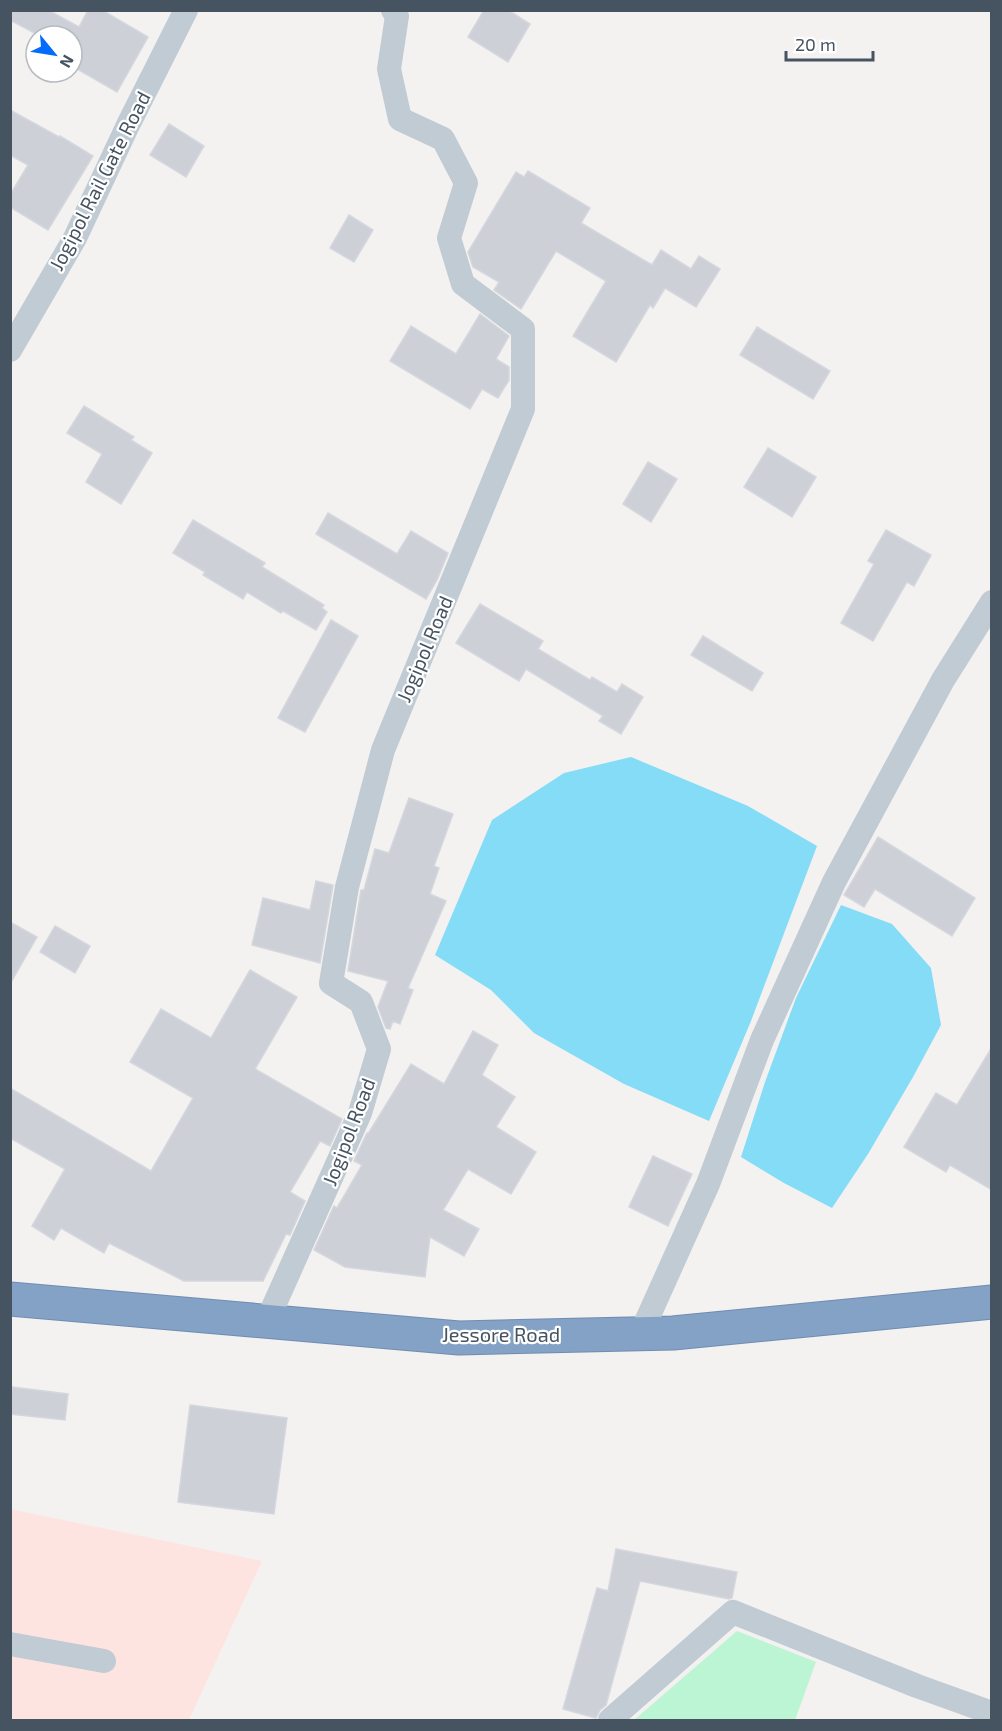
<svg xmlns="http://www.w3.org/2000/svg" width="1002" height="1731" viewBox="0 0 1002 1731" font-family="'Exo 2',sans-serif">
  <rect width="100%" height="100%" fill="#f4f1f1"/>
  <path fill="#fee4e1" d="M 10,1509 L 262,1561 L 189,1720 L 11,1720 Z"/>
  <path fill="#bcf5d3" d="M 737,1631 L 816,1662 L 795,1720 L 634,1720 Z"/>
  <g fill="#84dcf6">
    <path d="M 631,757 L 748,806 L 817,846 L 751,1021 L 709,1121 L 624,1084 L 534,1033 L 491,990 L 435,955 L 492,820 L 564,773 Z"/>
    <path d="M 841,905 L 892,924 L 931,968 L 941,1025 L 913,1077 L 868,1154 L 832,1208 L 784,1183 L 741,1157 L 765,1082 L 796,998 Z"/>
  </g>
  <g fill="#cdd0d6" stroke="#d4d7dd" stroke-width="1.5">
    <path d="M 10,10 L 48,10 L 79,27 L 88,10 L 102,10 L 148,37 L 117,92 L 72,66 L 74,36 L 40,36 L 10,20 Z"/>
    <path d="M 484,10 L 508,10 L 530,24 L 508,62 L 468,37 Z"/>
    <path d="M 10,110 L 59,137 L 60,136 L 93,156 L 48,230 L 10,207 L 10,195 L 28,165 L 10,155 Z"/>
    <path d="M 169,124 L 204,146 L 186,177 L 150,155 Z"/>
    <path d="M 528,171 L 590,208 L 581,223 L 652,265 L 661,250 L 691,269 L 699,256 L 720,269 L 696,307 L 665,288 L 653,308 L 650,305 L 616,362 L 573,336 L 606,281 L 556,251 L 521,309 L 494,290 L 499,282 L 473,267 L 468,252 L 516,172 L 524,177 Z"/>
    <path d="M 349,215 L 373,230 L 354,262 L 330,248 Z"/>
    <path d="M 480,314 L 509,336 L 496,359 L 509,367 L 509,380 L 498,398 L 482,389 L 470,409 L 390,361 L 411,326 L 456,354 Z"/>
    <path d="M 757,327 L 830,371 L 813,399 L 740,355 Z"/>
    <path d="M 84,406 L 134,437 L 131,440 L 152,453 L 121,504 L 86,482 L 102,454 L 67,433 Z"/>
    <path d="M 768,448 L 816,477 L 792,517 L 744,487 Z"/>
    <path d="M 648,462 L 677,479 L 651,522 L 623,504 Z"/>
    <path d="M 328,513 L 397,554 L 411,531 L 448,553 L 437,580 L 426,599 L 316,534 Z"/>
    <path d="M 193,520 L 265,563 L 262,567 L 324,605 L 322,608 L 327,612 L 316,630 L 283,611 L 281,613 L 247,592 L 243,599 L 203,575 L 205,572 L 173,553 Z"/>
    <path d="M 886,530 L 931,555 L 914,586 L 907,582 L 873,641 L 841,623 L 874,564 L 868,561 Z"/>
    <path d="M 480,604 L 543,641 L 538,649 L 590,680 L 592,677 L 617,692 L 622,684 L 643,697 L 621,734 L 599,721 L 603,716 L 526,669 L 519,681 L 456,643 Z"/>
    <path d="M 331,620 L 358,636 L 305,732 L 278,718 Z"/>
    <path d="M 703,636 L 763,673 L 752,691 L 691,655 Z"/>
    <path d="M 409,798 L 453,814 L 434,866 L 439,868 L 430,894 L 446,901 L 408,988 L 413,990 L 400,1024 L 393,1021 L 390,1029 L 386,1028 L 378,1007 L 388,981 L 348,971 L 361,890 L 364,890 L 375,849 L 389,853 Z"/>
    <path d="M 878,837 L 975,898 L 952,936 L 875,889 L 864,907 L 844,895 Z"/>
    <path d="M 316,881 L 333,885 L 320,963 L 252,945 L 263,898 L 310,910 Z"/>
    <path d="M 10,922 L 37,937 L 10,984 Z"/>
    <path d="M 55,926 L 90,946 L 75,973 L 40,952 Z"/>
    <path d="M 250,970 L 297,997 L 255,1069 L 342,1119 L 330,1146 L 320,1141 L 290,1192 L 305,1201 L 290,1235 L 286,1234 L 263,1281 L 184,1281 L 109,1243 L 104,1253 L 61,1228 L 54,1240 L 32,1226 L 65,1169 L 10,1138 L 10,1088 L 151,1171 L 193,1098 L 130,1062 L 161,1009 L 211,1038 Z"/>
    <path d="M 473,1031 L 498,1045 L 482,1075 L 515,1097 L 496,1127 L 536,1152 L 511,1194 L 468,1169 L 443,1210 L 479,1229 L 464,1256 L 430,1237 L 425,1277 L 345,1267 L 314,1250 L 333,1208 L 334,1206 L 337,1208 L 362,1165 L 354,1161 L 367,1133 L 368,1134 L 411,1064 L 444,1084 Z"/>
    <path d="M 992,1047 L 992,1190 L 950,1165 L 946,1172 L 904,1147 L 936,1093 L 957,1105 Z"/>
    <path d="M 653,1156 L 692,1174 L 668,1226 L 629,1207 Z"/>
    <path d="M 12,1387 L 68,1394 L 65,1420 L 10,1414 Z"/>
    <path d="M 190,1405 L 287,1418 L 274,1514 L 178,1502 Z"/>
    <path d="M 616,1549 L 737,1572 L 732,1598 L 729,1599 L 640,1581 L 606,1705 L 600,1710 L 596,1718 L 563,1709 L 597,1588 L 608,1591 Z"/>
  </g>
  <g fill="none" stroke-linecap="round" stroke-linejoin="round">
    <defs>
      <path id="highway" d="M 10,1299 L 459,1338 L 673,1333 L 992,1302"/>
    </defs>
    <use href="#highway" stroke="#6f8db1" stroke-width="35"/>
    <g stroke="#c0cbd4" stroke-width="24">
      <path d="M 10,350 L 75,238 L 128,125 L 186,10"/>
      <path d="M 267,1321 L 360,1113 L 379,1049 L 361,1002 L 331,983 L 347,887 L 383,750 L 523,409 L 523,329 L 463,284 L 449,238 L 466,183 L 443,139 L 400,119 L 389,69 L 397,16 L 393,10"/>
      <path d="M 641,1333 L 708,1184 L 762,1040 L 834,882 L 943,680 L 992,602"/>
      <path d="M 10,1644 L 104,1661"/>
      <path d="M 610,1720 L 733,1612 L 917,1686 L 992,1713"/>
    </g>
    <use href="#highway" stroke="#84a2c5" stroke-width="33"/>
  </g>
  <g text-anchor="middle" stroke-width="4.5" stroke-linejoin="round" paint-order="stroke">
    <g font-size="20" fill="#465461" stroke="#fff">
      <text transform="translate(100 181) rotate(-63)" y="7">Jogipol Rail Gate Road</text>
      <text transform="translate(425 649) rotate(-67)" y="7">Jogipol Road</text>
      <text transform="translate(349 1132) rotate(-69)" y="7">Jogipol Road</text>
      <text x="501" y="1342">Jessore Road</text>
    </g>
  </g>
  <rect width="1002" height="1731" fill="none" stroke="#465461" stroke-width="24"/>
  <g transform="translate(54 54) rotate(120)"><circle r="28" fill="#ffffff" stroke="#b5bbc0" stroke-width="1.5"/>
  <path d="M0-4.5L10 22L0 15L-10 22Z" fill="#056bfa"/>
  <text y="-9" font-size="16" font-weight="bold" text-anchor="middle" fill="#465461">N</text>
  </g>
  <path d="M786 51v9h87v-9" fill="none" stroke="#465461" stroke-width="3"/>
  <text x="795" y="51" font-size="18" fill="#465461" stroke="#ffffff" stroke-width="4.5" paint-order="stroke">20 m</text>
</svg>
